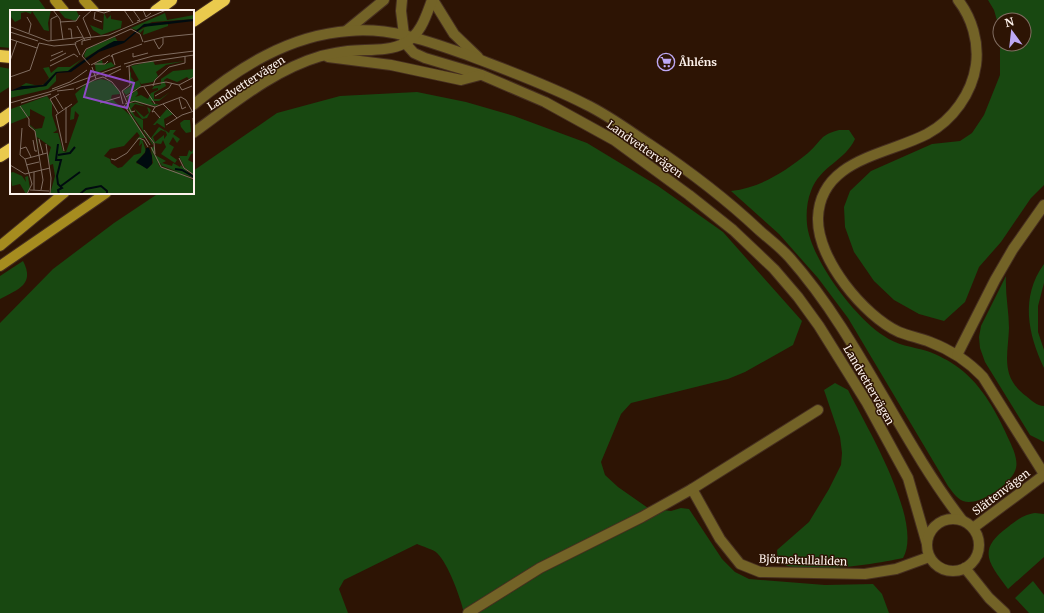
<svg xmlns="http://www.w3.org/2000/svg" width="1044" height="613" viewBox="0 0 1044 613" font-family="Merriweather,serif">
  <rect width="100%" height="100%" fill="#2d1404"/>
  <g fill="#184811">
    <path d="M 0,0 L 39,0 L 47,11 L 11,11 L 11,48 L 0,47 Z"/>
    <path d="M 988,0 L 1044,0 L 1044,185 L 1031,198 L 1001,242 L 979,267 L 965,302 L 944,321 L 919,314 L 894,300 L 874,281 L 854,252 L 845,227 L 844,207 L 850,191 L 871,171 L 932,144 L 960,141 L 972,133 L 984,115 L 1000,75 L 1000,44 L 1024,44 L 1024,20 L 1000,20 L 1000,31 L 994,10 Z"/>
    <path d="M 0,67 L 11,69 L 11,86 L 0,93 Z"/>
    <path d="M 417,92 L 466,102 L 514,116 L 587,143 L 658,186 L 723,232 L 802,321 L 793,345 L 745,372 L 728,379 L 631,403 L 621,414 L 601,462 L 605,475 L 618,487 L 648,508 L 671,511 L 681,508 L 689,509 L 722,559 L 735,572 L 749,579 L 825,585 L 873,584 L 882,594 L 889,613 L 464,613 C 461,599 448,563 437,553 C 433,549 423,547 417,544 L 344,580 L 339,589 L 348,613 L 0,613 L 0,323 L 53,269 L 114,223 L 159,193 L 193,193 L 193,171 L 277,113 L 340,96 Z"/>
    <path d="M 839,130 L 849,130 L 855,139 C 845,161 820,166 811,191 C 807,201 806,212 807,224 C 810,258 855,318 884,336 C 896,345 913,347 927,351 C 938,355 950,361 959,368 C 983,386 998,415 1010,442 C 1014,451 1019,462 1015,471 C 1009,485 978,507 963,501 C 956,498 952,491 948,486 L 848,318 L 818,278 L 779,234 L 731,191 C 762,187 784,172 808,153 C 822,141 819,135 839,130 Z"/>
    <path d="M 23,261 C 35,284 19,289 0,299 L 0,276 Z"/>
    <path d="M 1044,264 L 1044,283 L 1038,306 L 1038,332 L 1044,350 L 1044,368 C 1028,334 1020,297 1044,264 Z"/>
    <path d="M 1006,276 C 1005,294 1009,311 1009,328 C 1008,356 1000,376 1026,396 C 1031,400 1037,406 1044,406 L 1044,442 L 1030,435 L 985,362 L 980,348 L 979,337 L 981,326 Z"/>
    <path d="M 835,383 L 848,390 C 866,426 924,522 903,558 C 876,564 801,576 778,562 L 777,550 L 809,522 L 829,489 L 841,465 L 842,453 L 840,437 L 824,390 Z"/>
    <path d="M 1035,513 L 1044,514 L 1044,557 L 1008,589 C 989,563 976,550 1008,527 C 1017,520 1023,515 1035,513 Z"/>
    <path d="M 1033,581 L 1044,595 L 1044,613 L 1029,613 L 1015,598 Z"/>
  </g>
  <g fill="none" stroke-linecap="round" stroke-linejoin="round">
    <defs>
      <g id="minor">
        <path d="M 958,0 C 972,18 979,42 976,65 C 972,93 953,120 927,134 C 887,155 820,159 818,218 C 817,259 864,316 899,332 C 909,336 920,338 930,342 C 951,350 968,361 983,377 L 1044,474"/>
        <path d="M 957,355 L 995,280 L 1013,249 L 1044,205"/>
        <path d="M 692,489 L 720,539 L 740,564 L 760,572 L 865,574 L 896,569 L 929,557"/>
        <path d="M 973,528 L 1044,475"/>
        <path d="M 468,613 L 540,568 L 642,517 L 692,489 L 818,410"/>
      </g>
      <g id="tertiary">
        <path d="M 402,0 L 401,11 L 405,43 L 414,53 L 425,58 L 482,75 L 545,102 L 614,140 L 689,195 L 733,230 L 774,269 L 798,297 L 819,326 L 867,403 L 908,478 L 927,544"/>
        <path d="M 433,0 L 454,34 L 478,57"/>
        <path d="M 346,31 L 384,0"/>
        <path d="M 328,57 L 391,65 L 461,80 L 480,75"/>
        <path d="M 193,105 C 238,68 289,35 349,31 C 392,27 430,42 470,56 C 509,71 548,85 585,104 C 608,115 628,130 649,144 C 688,170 725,198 759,230 C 769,239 780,247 789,257 C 859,336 898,437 962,520"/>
        <path d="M 193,133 C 233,104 273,70 321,56 C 330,54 339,52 348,51 C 367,49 388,52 405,43 C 421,34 426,16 432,0"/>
        <circle cx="953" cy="545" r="26"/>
        <path d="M 965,568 L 989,598 L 1005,613"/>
      </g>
      <g id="secondary">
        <path d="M 55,0 L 64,11"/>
        <path d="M 84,0 L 94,11"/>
        <path d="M 0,246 L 64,193"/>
        <path d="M 0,266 L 106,193"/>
      </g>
      <g id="motorway">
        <path d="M 156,11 L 171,0"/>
        <path d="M 193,21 L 224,0"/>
        <path d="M 0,56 L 11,57"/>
        <path d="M 0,121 L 11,113"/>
        <path d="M 0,156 L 11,149"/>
      </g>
    </defs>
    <use href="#minor" stroke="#462f20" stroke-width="12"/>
    <use href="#tertiary" stroke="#462f20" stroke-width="12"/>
    <use href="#secondary" stroke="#462f20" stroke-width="12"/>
    <use href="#motorway" stroke="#462f20" stroke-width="14"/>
    <use href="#minor" stroke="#736327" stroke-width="10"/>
    <use href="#tertiary" stroke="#736327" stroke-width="10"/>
    <use href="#secondary" stroke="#a68c1f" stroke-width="10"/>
    <use href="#motorway" stroke="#eaca4d" stroke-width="12"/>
  </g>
  <defs>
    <symbol id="supermarket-ring" viewBox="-11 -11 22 22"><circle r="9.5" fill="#2d1404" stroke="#bea9f5" stroke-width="1.5"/><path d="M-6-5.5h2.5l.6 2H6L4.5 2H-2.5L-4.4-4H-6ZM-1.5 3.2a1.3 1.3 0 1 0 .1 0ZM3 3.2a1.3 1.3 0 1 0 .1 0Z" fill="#bea9f5"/></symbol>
  </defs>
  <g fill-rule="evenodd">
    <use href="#supermarket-ring" x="656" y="52" width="20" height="20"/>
  </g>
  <g text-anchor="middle" stroke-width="3" stroke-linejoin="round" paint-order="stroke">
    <g font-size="11" font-weight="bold" fill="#fdf2ec" stroke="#2d1404" text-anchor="start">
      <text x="679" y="66">Åhléns</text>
    </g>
    <g font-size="11" fill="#fdf2ec" stroke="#2d1404">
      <text transform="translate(246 83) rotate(-33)" y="4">Landvettervägen</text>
      <text transform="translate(645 149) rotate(35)" y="4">Landvettervägen</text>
      <text transform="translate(869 385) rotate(60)" y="4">Landvettervägen</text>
      <text transform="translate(1001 492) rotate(-37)" y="4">Slättenvägen</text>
      <text transform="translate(803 560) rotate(2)" y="4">Björnekullaliden</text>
    </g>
  </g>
  <g transform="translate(10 10)">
    <rect width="184" height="184" fill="#2d1404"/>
    <path d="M 0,0 L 41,0 L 38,13 L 39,21 L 34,20 L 22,1 L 21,4 L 16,2 L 11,3 L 11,9 L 5,12 L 0,6 ZM 48,0 L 66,0 L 69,6 L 66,11 L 55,8 ZM 94,3 L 97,9 L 101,5 L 101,9 L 112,11 L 111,18 L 91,25 L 83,20 L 80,15 L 93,20 ZM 155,3 L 157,10 L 184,5 L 184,9 L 142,12 L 126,20 L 121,18 ZM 158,14 L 158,16 L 133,25 L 134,19 L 130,23 L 128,21 L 139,15 ZM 105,27 L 108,32 L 100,33 L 75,48 L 74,45 L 77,39 ZM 72,49 L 58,61 L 46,62 L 32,76 L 25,77 L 11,76 L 16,73 L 29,76 L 34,74 L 39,68 L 33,58 L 39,57 L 41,63 L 48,57 L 60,57 ZM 92,50 L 93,55 L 101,52 L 105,56 L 86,63 L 85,54 ZM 143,51 L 145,55 L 175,51 L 156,55 L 146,62 L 148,66 L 143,72 L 131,74 L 121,56 ZM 184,59 L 184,67 L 179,69 L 177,67 L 167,72 L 157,68 L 154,70 L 156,76 L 144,83 L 144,89 L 150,89 L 160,82 L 149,91 L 141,91 L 144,94 L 149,94 L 146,96 L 118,91 L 117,87 L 119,84 L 120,90 L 120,85 L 127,80 L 128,84 L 125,87 L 131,85 L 138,89 L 141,83 L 148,80 L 148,78 L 142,79 L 144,76 L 151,75 L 151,69 L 163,61 ZM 121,61 L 121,67 L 125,72 L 129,70 L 131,76 L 116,85 L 113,81 L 121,76 L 119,66 ZM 46,64 L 46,71 L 38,79 L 0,88 L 0,81 L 36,76 ZM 91,69 L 99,71 L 108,79 L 110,84 L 102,85 L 101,88 L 123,108 L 136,128 L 129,128 L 125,130 L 130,126 L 127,122 L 114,136 L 100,139 L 94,146 L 100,149 L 101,153 L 108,158 L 112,157 L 124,145 L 131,143 L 132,133 L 129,136 L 130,130 L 126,130 L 132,129 L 136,141 L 126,153 L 138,158 L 143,153 L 141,140 L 150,157 L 172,163 L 184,171 L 184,184 L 40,184 L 45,166 L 43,154 L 40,155 L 38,147 L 41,137 L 27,127 L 29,145 L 25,120 L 20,116 L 20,111 L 20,115 L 25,119 L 32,118 L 35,107 L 20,99 L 20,106 L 0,114 L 1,99 L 37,86 L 42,93 L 42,105 L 47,120 L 43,123 L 48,123 L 53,141 L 56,142 L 69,105 L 65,101 L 64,109 L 60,110 L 61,98 L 68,92 L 65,84 L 77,73 ZM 120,93 L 127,93 L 139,98 L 141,100 L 137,108 L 132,109 L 124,98 L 134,107 L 139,103 L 137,97 L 125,94 L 121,99 L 125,106 L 133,110 L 133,119 L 143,133 L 143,135 L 115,95 L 117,94 L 120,99 ZM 157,99 L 163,104 L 154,109 L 155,118 L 147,113 L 145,115 L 143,115 ZM 174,110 L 180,110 L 181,122 L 176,123 L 171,117 L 170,113 ZM 149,117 L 154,120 L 156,122 L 151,120 L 143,127 L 145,132 L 154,125 L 154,129 L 157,125 L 155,120 L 159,123 L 160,120 L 166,120 L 163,124 L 170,129 L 167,133 L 163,127 L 159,134 L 164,137 L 160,145 L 167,150 L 165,153 L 151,144 L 156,137 L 153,130 L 151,134 L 144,133 L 141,128 ZM 144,136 L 145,145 L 156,151 L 152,153 L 162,156 L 163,153 L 170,157 L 171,155 L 184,168 L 150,155 L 152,154 L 148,153 L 141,139 ZM 183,138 L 184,143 L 181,144 L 178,150 L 184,153 L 184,165 L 175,158 L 169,146 L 177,146 L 179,140 L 182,142 ZM 3,162 L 12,166 L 16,172 L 15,167 L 18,166 L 20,179 L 16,184 L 10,174 L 2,176 L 0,163 Z" fill="#184811"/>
    <path d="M 184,9 L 184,11 L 133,17 L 114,33 L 89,42 L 61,62 L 47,63 L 36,76 L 0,81 L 12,76 L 33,75 L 46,62 L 58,61 L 88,40 L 104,31 L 114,31 L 134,14 ZM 136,138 L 139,138 L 142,146 L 142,154 L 137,159 L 126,152 L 135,143 Z" fill="#000b0f"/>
    <path fill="none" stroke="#000b0f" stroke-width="2" d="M 48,134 L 46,150 L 51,150 L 47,166 L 48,174 L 52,178 L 48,180 L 49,184M 48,145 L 60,143 L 65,137M 165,159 L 172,160 L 184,167M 51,176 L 70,162M 70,184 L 76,179 L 91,176 L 97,181 L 97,184"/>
    <path fill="none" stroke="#806d61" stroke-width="1" d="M 43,0 L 50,9 L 53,30M 83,0 L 94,3 L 103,0M 114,0 L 123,13M 123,0 L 130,10 L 127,11M 133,0 L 136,7 L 141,3M 85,2 L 84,9 L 92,12M 17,7 L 21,14 L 19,23M 50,12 L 66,11 L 70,5M 67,16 L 73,27M 1,17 L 38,31 L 73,27 L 75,31M 58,19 L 61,19 L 62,29M 0,22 L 28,31M 81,27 L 73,8 L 82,0M 0,29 L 27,38M 144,30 L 149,39 L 153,34 L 153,28M 41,31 L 41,9 L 47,6M 66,32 L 75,28 L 99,25 L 156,0M 134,32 L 154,27 L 184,24M 29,33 L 44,36 L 66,34 L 65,32M 65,34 L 70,45M 72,35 L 72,31 L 81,29M 123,43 L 123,47 L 138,43M 102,45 L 132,34M 41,46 L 53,41M 72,46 L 76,39 L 121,19 L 130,24 L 133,32M 72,46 L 80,55M 101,47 L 102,45 L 105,55M 0,51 L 7,31M 40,51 L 56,43M 84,54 L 95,54 L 98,51M 114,54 L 143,46 L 184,41M 81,55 L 100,45M 40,56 L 64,44 L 68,47M 119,56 L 120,75 L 112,81 L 121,102 L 125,101M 116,57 L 124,54 L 184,45M 0,67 L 20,60 L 29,33M 95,67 L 111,59M 86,69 L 93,67 L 102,72 L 110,82 L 113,94M 169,75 L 172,80 L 182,76M 143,76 L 145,70 L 159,57 L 175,53 L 175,46M 134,77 L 145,94M 42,79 L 60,72 L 77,60M 66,79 L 86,69 L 82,57M 47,81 L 64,79M 45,86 L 53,99M 145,86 L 159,78 L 162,73M 116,87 L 130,77 L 156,72 L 169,75 L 184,67M 169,88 L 172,99 L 176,97M 0,93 L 39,82 L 111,56M 11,93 L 41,84M 90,93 L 110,87M 115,94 L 125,91 L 145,97 L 171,87 L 176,90 L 182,101M 153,94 L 167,108M 114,95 L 140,135M 10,96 L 19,109 L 19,116 L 25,121 L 33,170 L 31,180M 145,97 L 142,102 L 144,101 L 150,108M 48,103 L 40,89 L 49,84M 183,108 L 184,121M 156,115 L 172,105 L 184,101M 12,118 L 10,145 L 15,149 L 22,174 L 17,184M 134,120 L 144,133 L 145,144M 29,129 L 33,144M 23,130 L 25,141 L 27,141M 56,133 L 56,97M 36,134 L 41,168 L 40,184M 141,137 L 151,157 L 184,169M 10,139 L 16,137 L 21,147M 54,141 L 46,105 L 62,94M 169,148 L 174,158 L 184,165M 15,149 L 37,143M 101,149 L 105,150 L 117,143 L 129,128 L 134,130 L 138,137M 0,155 L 15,164 L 40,158M 16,155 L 29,152M 24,162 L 24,180M 20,180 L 39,181"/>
    <path fill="#8e4ac6" fill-opacity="0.15" stroke="#8e4ac6" stroke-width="2" d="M 81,61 L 124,73 L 117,98 L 74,87 Z"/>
    <rect width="184" height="184" fill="none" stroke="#fdf2ec" stroke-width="2"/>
  </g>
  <g transform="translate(1012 32) rotate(345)"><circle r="19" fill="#2d1404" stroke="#806d61"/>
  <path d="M0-3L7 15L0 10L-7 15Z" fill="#bea9f5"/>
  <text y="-6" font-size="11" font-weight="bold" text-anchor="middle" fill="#fdf2ec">N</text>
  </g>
</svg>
